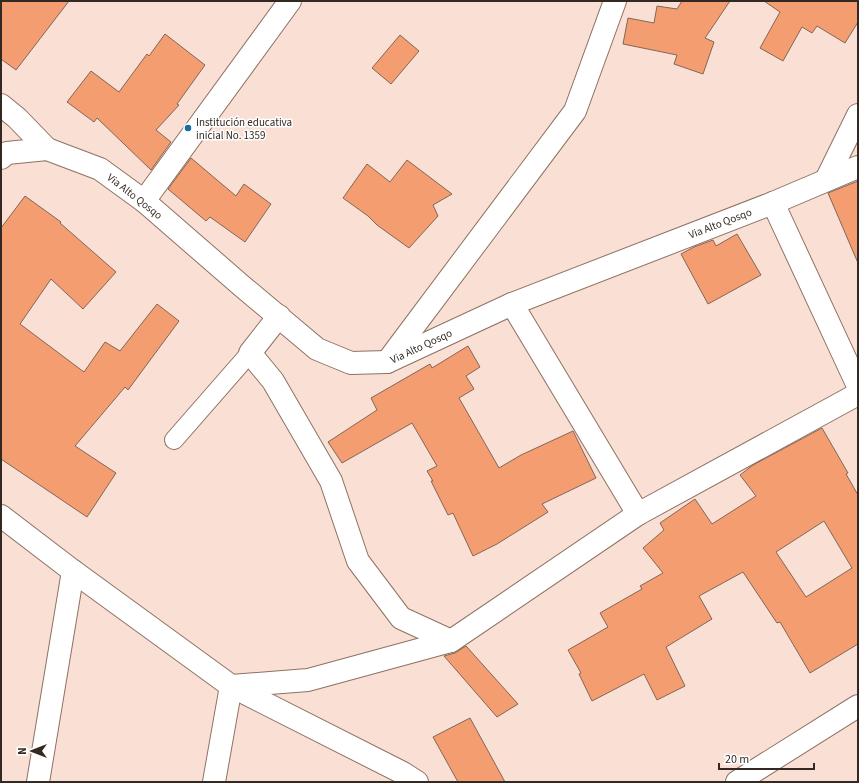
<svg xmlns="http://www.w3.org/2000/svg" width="859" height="783" viewBox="0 0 859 783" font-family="'Source Sans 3',sans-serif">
  <rect width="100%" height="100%" fill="#fae0d4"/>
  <g fill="#f49d71" stroke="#826658" fill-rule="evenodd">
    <path d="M 1,1 L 69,1 L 16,70 L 1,59 Z"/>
    <path d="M 682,1 L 730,1 L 705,38 L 714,42 L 703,74 L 674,64 L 677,55 L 623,44 L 628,18 L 654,23 L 657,6 L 677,9 Z"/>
    <path d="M 764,1 L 858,1 L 858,22 L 845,43 L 817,26 L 812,33 L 802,27 L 783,61 L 760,48 L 780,12 Z"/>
    <path d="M 165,34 L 205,65 L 177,104 L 179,105 L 156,130 L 171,142 L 151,170 L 97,118 L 94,122 L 67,102 L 91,71 L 119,92 L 147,54 L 149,56 Z"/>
    <path d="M 400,35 L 419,51 L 391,84 L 372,68 Z"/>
    <path d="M 191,158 L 236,196 L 244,184 L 271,204 L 245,242 L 210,217 L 206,221 L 168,189 Z"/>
    <path d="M 407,160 L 452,194 L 433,205 L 438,216 L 409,248 L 377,225 L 368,216 L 343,198 L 367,164 L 390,182 Z"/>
    <path d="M 858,181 L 858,263 L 828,193 Z"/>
    <path d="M 25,196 L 61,222 L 60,223 L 116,272 L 83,309 L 51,279 L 20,324 L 84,372 L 105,342 L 120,351 L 157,304 L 179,321 L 128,390 L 125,387 L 75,446 L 116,473 L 87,517 L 1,459 L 1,228 Z"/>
    <path d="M 737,234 L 761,275 L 708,304 L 681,254 L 694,247 L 713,240 L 716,246 Z"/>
    <path d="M 468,346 L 480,367 L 466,376 L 474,389 L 459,398 L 499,468 L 521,455 L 573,431 L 596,478 L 542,504 L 548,512 L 497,544 L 473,556 L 453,513 L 448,515 L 431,481 L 433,481 L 427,471 L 437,466 L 412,423 L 342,463 L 328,442 L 377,410 L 371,398 L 430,364 L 432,368 Z"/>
    <path d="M 822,428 L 848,473 L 846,474 L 858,495 L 858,644 L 810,673 L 780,622 L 777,623 L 743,572 L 699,596 L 712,619 L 666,647 L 685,686 L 657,700 L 644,674 L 592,701 L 579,674 L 581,673 L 568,650 L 608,627 L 600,613 L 642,589 L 640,586 L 663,573 L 643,548 L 664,530 L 660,523 L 695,499 L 712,524 L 756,496 L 740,475 L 753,465 ZM 824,521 L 852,568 L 806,597 L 776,552 Z"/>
    <path d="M 466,646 L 518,704 L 497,717 L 444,656 L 455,653 Z"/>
    <path d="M 470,718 L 505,782 L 458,782 L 433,737 Z"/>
  </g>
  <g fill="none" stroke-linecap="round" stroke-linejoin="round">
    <defs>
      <path id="lane" d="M 174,440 L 250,353"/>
      <g id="street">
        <path d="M 1,105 L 17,118 L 47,149"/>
        <path d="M 826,180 L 858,115"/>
        <path d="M 144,201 L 290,1"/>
        <path d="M 773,203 L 858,386"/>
        <path d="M 512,304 L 638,514"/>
        <path d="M 279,316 L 250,353 L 273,381 L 331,481 L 358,561 L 401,618 L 451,641"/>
        <path d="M 387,362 L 575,111 L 615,1"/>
        <path d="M 214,782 L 231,686 L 308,680 L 451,641 L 638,514 L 858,394"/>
        <path d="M 737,782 L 858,706"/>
      </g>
      <g id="secondary">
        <path d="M 1,158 L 7,153 L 47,149 L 100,169 L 144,201 L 243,287 L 317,349 L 351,363 L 387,362 L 512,304 L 773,203 L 858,167"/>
        <path d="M 1,516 L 73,571 L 231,686 L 403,773 L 417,782"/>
        <path d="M 38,782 L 73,571"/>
      </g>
    </defs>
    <use href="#lane" stroke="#8e7163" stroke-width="20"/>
    <use href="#street" stroke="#8e7163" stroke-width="24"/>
    <use href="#secondary" stroke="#8e7163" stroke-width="24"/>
    <use href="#lane" stroke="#fff" stroke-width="18"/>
    <use href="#street" stroke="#fff" stroke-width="22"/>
    <use href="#secondary" stroke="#fff" stroke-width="22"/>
  </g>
  <circle fill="#156e9e" stroke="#fff" stroke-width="1.5" cx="188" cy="128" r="4"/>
  <g text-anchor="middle" stroke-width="3" stroke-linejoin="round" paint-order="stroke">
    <g font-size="11" fill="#342822" stroke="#fff" text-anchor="start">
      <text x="196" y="126">Institución educativa<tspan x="196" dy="13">inicial No. 1359</tspan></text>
    </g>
    <g font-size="11" fill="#342822" stroke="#fff">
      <text transform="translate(135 196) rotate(38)" y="4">Via Alto Qosqo</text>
      <text transform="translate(720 223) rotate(-21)" y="4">Via Alto Qosqo</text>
      <text transform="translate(421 346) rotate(-25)" y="4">Via Alto Qosqo</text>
    </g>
  </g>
  <rect width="859" height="783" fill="none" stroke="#342822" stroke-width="4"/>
  <g transform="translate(32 751) rotate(270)" stroke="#ffffff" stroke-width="3" paint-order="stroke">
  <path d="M0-3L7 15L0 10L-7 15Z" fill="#342822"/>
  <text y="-6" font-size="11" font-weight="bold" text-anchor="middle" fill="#342822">N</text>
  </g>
  <path d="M719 763v6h95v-6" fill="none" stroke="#342822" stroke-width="2"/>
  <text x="725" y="763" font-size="12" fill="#342822" stroke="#ffffff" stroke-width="3" paint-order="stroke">20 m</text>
</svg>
